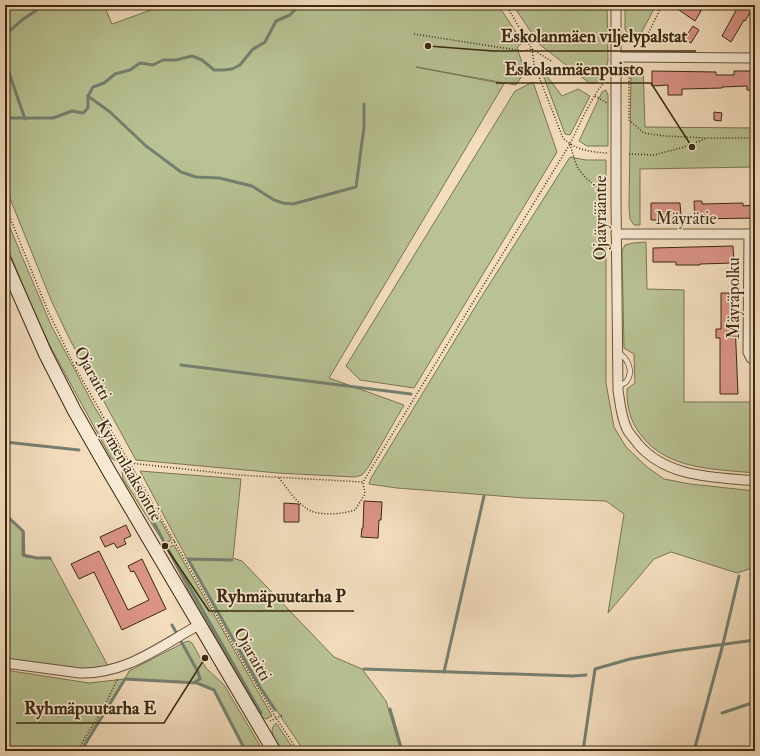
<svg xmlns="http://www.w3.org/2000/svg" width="760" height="756" viewBox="0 0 760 756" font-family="'IM FELL Double Pica',serif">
  <rect width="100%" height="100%" fill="#f3ddbd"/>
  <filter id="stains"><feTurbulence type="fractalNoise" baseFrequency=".005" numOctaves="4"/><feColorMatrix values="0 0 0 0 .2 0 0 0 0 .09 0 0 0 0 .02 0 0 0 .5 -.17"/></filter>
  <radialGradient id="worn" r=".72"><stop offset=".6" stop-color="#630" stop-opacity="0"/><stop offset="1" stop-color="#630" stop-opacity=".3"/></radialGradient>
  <g fill="#b8c293" stroke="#7a7551">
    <path d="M 5,5 L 104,5 L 112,24 L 165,5 L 498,5 L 518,35 L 521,44 L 517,48 L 525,71 L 516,85 L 416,67 L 504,84 L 329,378 L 404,405 L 369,466 L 362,475 L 355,477 L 278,473 L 136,460 L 69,338 L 51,300 L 7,191 L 5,183 Z"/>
    <path d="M 513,5 L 607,5 L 608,60 C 607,67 602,81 595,83 C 592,84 590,83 588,82 L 539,44 Z"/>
    <path d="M 625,5 L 656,5 L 637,41 L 629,36 L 625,29 Z"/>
    <path d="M 540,67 L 562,96 L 578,89 L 590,96 L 570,135 L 565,134 Z"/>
    <path d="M 635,67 L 643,67 L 645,127 L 755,128 L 755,167 L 640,169 L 640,225 L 634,225 L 630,219 L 629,208 L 631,75 L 632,69 Z"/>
    <path d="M 533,82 L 557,152 L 414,388 L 360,380 L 346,366 L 515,91 Z"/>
    <path d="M 606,90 L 608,95 L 608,146 L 587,146 L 579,141 L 602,92 Z"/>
    <path d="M 570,157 L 586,160 L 606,160 L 606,383 L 614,427 L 626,447 L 647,467 L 664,479 L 690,484 L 755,491 L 755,567 L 737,573 L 671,552 L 654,559 L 608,613 L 624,514 L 606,501 L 525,498 L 397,488 L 369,484 L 371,478 L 480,299 Z"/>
    <path d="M 5,216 L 51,325 L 94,406 L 122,452 L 123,459 L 118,462 L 111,458 L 49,344 L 32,307 L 5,242 Z"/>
    <path d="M 646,242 L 647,289 L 684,290 L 684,402 L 754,402 L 755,473 C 715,469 667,470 641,435 C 635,428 631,419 629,410 C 627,403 627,396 627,389 L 635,383 L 634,354 L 624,348 L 622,251 L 625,245 L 633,243 Z"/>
    <path d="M 128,468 L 130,468 L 171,539 L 170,541 L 164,543 L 123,479 L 122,471 Z"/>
    <path d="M 140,471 L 241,479 L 233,558 L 242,561 L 334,657 L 362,669 L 386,701 L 401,751 L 304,751 L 260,686 L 185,555 Z"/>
    <path d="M 5,519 L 8,519 L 24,531 L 25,557 L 51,559 L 108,666 L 83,669 L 5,660 Z"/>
    <path d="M 174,545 L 272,716 L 266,719 L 262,717 L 190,593 L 169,553 L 169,547 Z"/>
    <path d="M 189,641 L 192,643 L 206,668 L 224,685 L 263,751 L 242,751 L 243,746 L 214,690 L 197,683 L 125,679 L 81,751 L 5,751 L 5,670 L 89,683 L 125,679 L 129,671 L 185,642 Z"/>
    <path d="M 276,723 L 295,751 L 283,751 C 278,743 266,731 276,723 Z"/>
  </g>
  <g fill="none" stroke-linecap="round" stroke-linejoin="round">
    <g stroke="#758071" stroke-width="3">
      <path d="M 5,35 L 22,20 L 44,5"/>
      <path d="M 5,61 L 25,119"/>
      <path d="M 88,96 L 110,112 L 146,146 L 181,172 L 196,177 L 219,178 L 252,186 L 274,200 L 283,203 L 293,204 L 356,187 L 364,127 L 364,104"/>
      <path d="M 5,118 L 53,118 L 72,111 L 83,113 L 88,108 L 88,96 L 93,87 L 104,83 L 115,74 L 130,70 L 140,63 L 153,65 L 163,60 L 176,60 L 192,56 L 202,60 L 214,70 L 224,70 L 232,69 L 240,65 L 253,49 L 265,42 L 276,21 L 290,15 L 299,5"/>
      <path d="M 181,365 L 411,394"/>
      <path d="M 5,442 L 79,450"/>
      <path d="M 127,472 L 164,542"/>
      <path d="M 5,518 L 9,518 L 23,531 L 23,555 L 37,558 L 50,558"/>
      <path d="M 169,551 L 261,713"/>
      <path d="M 232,560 L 188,559 L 260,687 L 275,710"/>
      <path d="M 172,625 L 198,672 L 200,679 L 195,682"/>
      <path d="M 364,669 L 573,676 L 586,675"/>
      <path d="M 444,672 L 484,496"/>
      <path d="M 390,709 L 402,751"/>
      <path d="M 722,713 L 755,702"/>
      <path d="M 81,751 L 125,679 L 197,683 L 214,690 L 243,746"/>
      <path d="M 583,751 L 595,669 L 630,659 L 674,651 L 755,640"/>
      <path d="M 694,751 L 723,644 L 739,576"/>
    </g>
  </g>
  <g fill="#da9387" stroke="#3b280f">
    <path d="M 681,5 L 692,5 L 701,11 L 695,21 L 679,10 Z"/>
    <path d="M 739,5 L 755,5 L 745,21 L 744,20 L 731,42 L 722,36 Z"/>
    <path d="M 693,26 L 699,30 L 691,43 L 684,39 Z"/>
    <path d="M 652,71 L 716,72 L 716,75 L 734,75 L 734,71 L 755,71 L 755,90 L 747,90 L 747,86 L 722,87 L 722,88 L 682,89 L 682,95 L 668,95 L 668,85 L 652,86 Z"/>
    <path d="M 714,112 L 722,113 L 721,121 L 714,120 Z"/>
    <path d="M 694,201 L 702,201 L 702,204 L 743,203 L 743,206 L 755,205 L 755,218 L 695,219 Z"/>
    <path d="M 651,203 L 680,203 L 681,216 L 672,216 L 672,220 L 651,220 Z"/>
    <path d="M 733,246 L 734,263 L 700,264 L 700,265 L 676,265 L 676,262 L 653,262 L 653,248 Z"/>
    <path d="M 721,293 L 729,293 L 729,298 L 734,298 L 738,394 L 720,394 L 720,338 L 716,338 L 716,329 L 721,329 Z"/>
    <path d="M 364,501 L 382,502 L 381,520 L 379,520 L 378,538 L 361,537 L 362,528 L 363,528 Z"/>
    <path d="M 284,503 L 299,504 L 299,522 L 284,522 Z"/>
    <path d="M 126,525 L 131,536 L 124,539 L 126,544 L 117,548 L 114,543 L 105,547 L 100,537 Z"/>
    <path d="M 99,551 L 128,610 L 149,600 L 134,571 L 131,572 L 128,566 L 142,559 L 166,609 L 122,630 L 94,572 L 79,579 L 71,564 Z"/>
  </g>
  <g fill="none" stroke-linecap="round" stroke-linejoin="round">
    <defs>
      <path id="lane" d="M 617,352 C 627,357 635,371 626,382 C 624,384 621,385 618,386"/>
      <g id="street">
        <path d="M 616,5 L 616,198 L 618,390 C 620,403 621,417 627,429 C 629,434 635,439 638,444 C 667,478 714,477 755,481"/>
        <path d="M 617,57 L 755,58"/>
        <path d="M 616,234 L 755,234"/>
        <path d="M 749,234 L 748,352 L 751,358 L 755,360"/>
        <path d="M 5,663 L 80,673 C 127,674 160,646 199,625"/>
      </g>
      <path id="secondary" d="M 5,262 L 45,353 L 74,410 L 110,473 L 274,751"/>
    </defs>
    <use href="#lane" stroke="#69553a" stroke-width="6"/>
    <use href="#street" stroke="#69553a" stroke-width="11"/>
    <use href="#secondary" stroke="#3b280f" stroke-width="15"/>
    <g stroke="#3b280f" stroke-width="1.5" stroke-dasharray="1 2" stroke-linecap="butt">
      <path d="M 506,5 L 532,49 L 534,64 L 563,138 C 575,150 591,152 607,153"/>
      <path d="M 414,34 L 523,51 L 532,49 L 551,61"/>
      <path d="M 634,48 L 649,32 L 662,5"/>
      <path d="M 627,66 L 629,77 L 629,120 L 644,133 L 665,136 L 706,138 L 755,138"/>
      <path d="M 595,96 L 607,103"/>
      <path d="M 570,144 C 572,151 574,159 577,166 C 581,175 597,189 607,193"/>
      <path d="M 629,154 L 654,155 L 681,148 L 705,139"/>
      <path d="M 5,205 L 47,309 L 75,367 L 239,655 L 276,718 L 298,751"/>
      <path d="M 120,467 L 130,463 L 238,475 L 363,482 L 570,144 C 577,130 595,89 606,81"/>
      <path d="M 279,478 C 287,488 295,501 306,508 C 317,517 343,514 355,510 L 365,494 L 363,483"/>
      <path d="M 166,546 L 175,541"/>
      <path d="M 270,721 L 283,715"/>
      <path d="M 77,751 L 103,709 L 118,678"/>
    </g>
    <use href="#lane" stroke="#f7e9d4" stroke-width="4.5"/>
    <use href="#street" stroke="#f7e9d4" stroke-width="9"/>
    <use href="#secondary" stroke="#f7e9d4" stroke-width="13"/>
  </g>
  <g text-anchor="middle" stroke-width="3.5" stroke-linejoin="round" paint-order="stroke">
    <g font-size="17" fill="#3b280f" stroke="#f7e9d4">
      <text transform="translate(600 218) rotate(-90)" y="6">Ojaäyrääntie</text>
      <text x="686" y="224">Mäyrätie</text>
      <text transform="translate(733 298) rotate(-90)" y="6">Mäyräpolku</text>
      <text transform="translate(93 373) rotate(61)" y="6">Ojaraitti</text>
      <text transform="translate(130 470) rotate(60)" y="6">Kymenlaaksontie</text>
      <text transform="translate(253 654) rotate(60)" y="6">Ojaraitti</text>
    </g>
  </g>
  <path fill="none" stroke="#3b280f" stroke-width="1.5" d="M428 46L493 51H696M692 147L651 83H496M165 546L209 611H354M205 658L164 723H16"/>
  <g fill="#3b280f" stroke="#f7e9d4" stroke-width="1.5">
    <circle cx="428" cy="46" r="4"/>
    <circle cx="692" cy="147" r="4"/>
    <circle cx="165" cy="546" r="4"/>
    <circle cx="205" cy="658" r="4"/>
  </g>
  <g font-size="18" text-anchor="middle" font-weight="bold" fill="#3b280f" stroke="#f7e9d4" stroke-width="3.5" stroke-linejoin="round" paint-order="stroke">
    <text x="594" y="42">Eskolanmäen viljelypalstat</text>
    <text x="574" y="75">Eskolanmäenpuisto</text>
    <text x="281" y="602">Ryhmäpuutarha P</text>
    <text x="90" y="714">Ryhmäpuutarha E</text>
  </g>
  <rect width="760" height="756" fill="none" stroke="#f3ddbd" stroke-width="20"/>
  <rect x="6" y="6" width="748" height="744" fill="none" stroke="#3b280f" stroke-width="2"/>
  <rect x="10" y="10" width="740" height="736" fill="none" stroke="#3b280f"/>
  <rect width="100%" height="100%" filter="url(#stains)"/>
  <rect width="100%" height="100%" fill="url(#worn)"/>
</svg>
